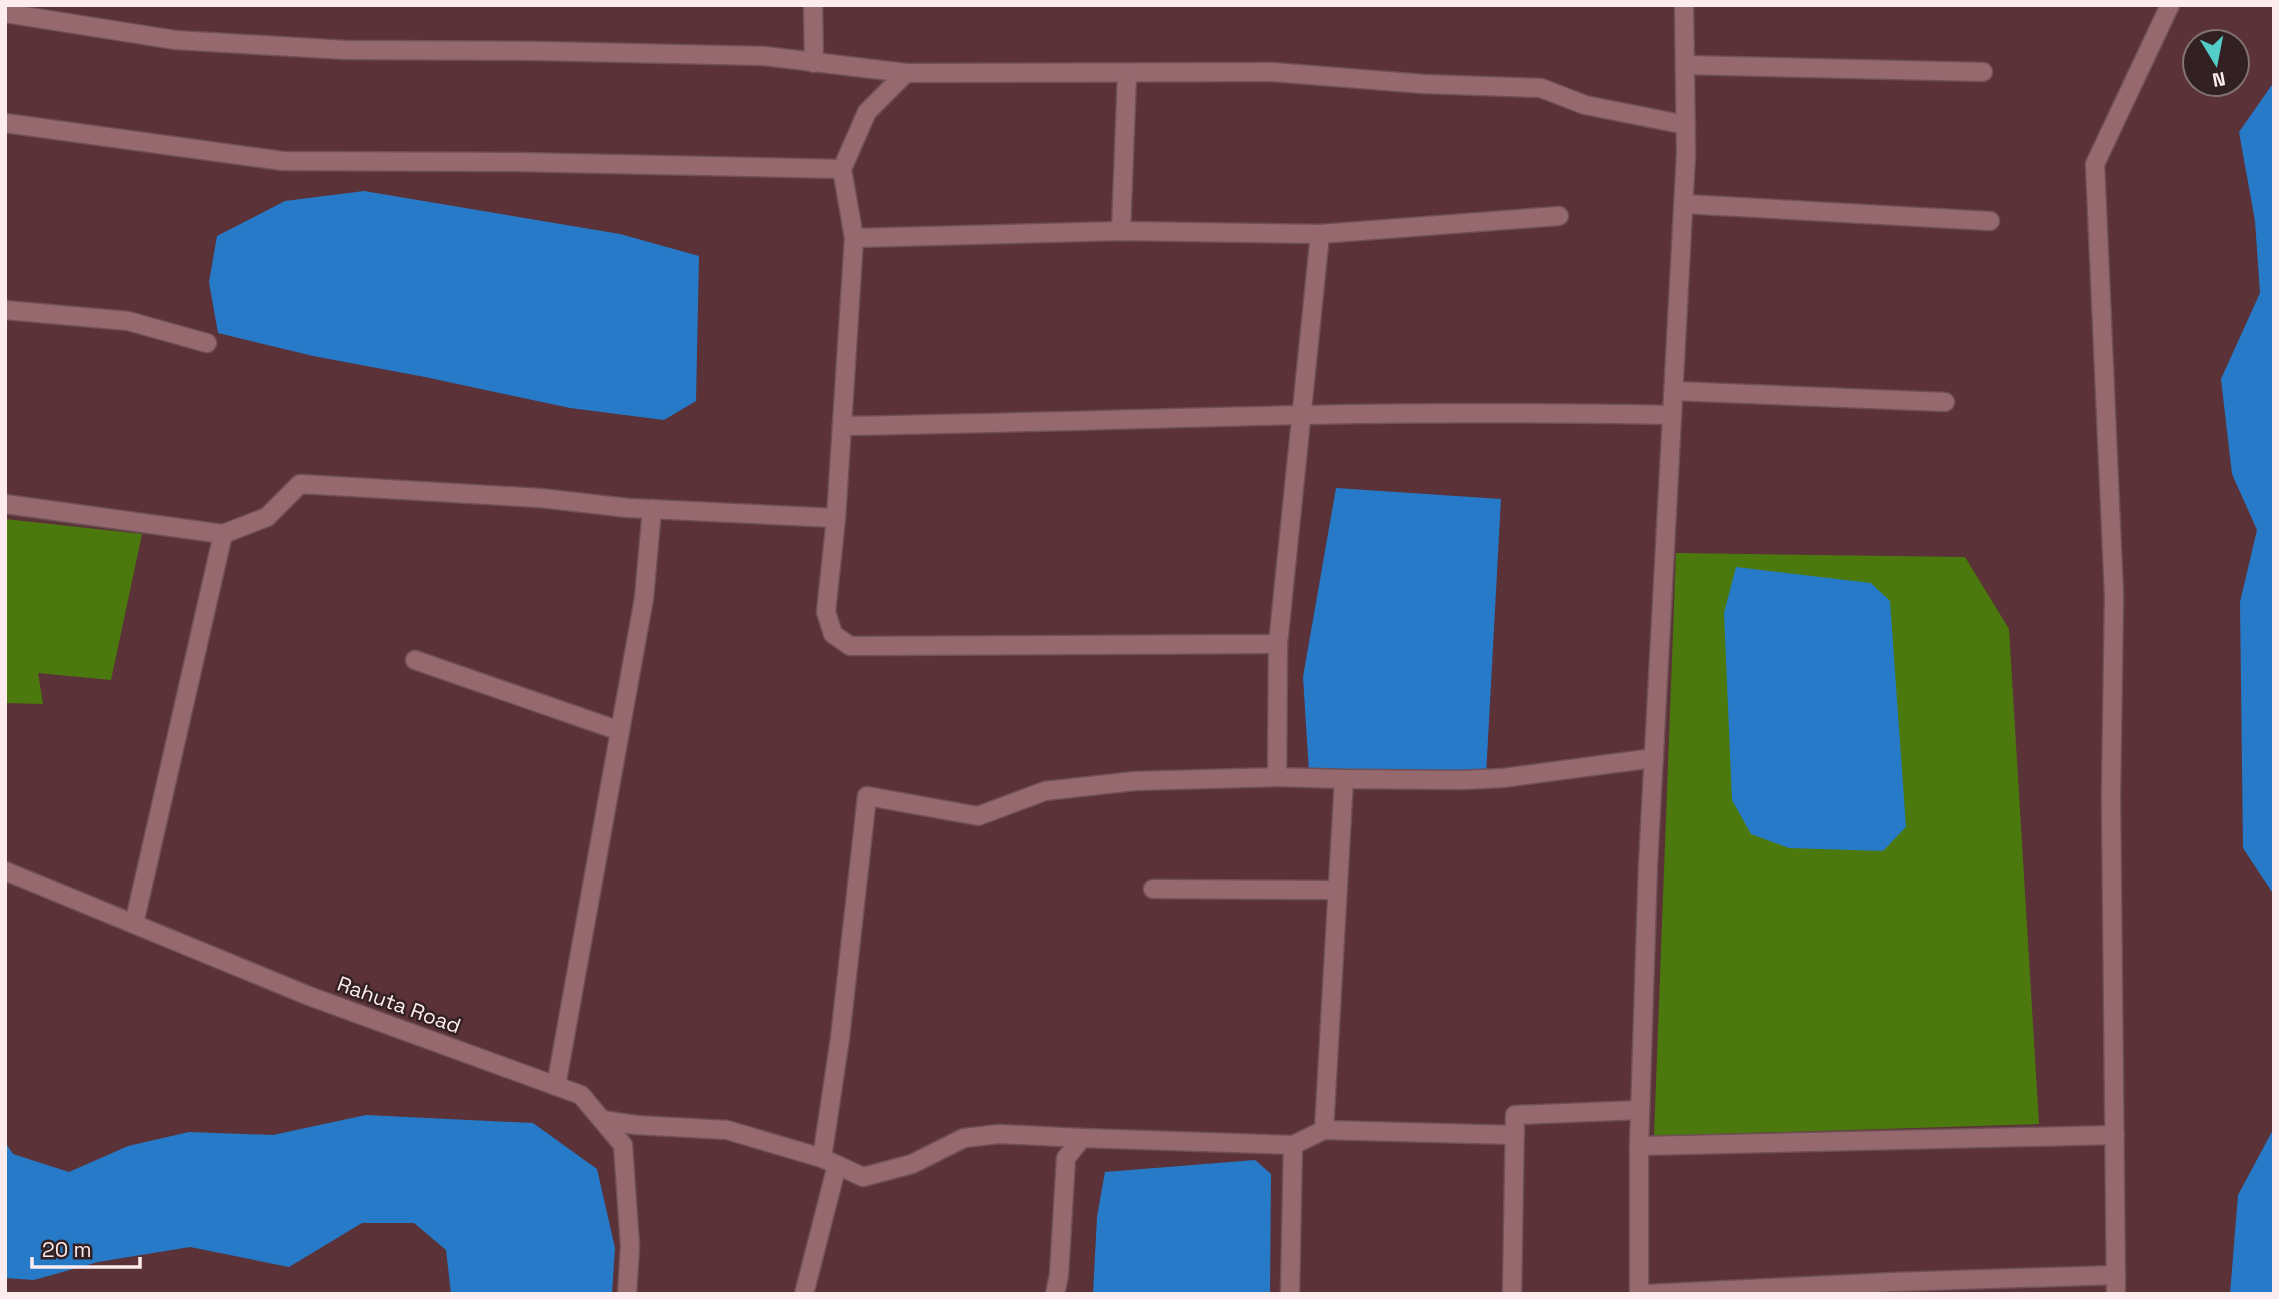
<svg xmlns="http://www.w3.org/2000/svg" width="2279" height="1299" viewBox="0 0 2279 1299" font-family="'Space Grotesk',sans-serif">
  <rect width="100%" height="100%" fill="#5a3238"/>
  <g fill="#4c790e">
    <path d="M 5,519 L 142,534 L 111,680 L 38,673 L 43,704 L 5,703 Z"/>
    <path d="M 1676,553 L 1965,557 L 2009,629 L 2039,1124 L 1654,1136 Z"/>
  </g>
  <g fill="#277ac7">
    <path d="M 2274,82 L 2274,895 L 2243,848 L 2240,602 L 2257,530 L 2232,474 L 2221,379 L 2260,293 L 2255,221 L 2239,132 Z"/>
    <path d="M 364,191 L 620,234 L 699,256 L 696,401 L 664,420 L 570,408 L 425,377 L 313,356 L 218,333 L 209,282 L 217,236 L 285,201 Z"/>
    <path d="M 1336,488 L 1501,499 L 1486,776 L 1309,772 L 1303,677 Z"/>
    <path d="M 1736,567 L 1871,583 L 1890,601 L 1906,827 L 1883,851 L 1789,848 L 1751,834 L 1732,800 L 1724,613 Z"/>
    <path d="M 366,1115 L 533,1123 L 597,1169 L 615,1248 L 612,1294 L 451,1294 L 446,1250 L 414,1223 L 362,1223 L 289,1267 L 190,1247 L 98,1262 L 34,1280 L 5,1278 L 5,1142 L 13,1154 L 69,1172 L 128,1146 L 189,1132 L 273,1135 Z"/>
    <path d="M 2274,1128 L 2274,1294 L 2230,1294 L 2238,1195 Z"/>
    <path d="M 1255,1160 L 1271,1174 L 1270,1294 L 1093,1294 L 1097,1217 L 1105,1172 Z"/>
  </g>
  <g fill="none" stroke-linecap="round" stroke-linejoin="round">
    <defs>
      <g id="minor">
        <path d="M 813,5 L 814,63"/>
        <path d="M 5,13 L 175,40 L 346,50 L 539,51 L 764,56 L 906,73 L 1272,72 L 1424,84 L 1541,88 L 1585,105 L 1686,125"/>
        <path d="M 1685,65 L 1983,72"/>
        <path d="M 906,73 L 867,112 L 842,169 L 854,238 L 836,518 L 826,612 L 833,634 L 850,646 L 1278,644 L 1320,234"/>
        <path d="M 5,123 L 283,161 L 516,162 L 842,169"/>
        <path d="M 1684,204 L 1990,221"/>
        <path d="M 1121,231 L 1127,74"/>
        <path d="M 854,238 L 1121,231 L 1320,234 L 1559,216"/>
        <path d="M 5,310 L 128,321 L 207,343"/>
        <path d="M 1674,391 L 1945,402"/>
        <path d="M 842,426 C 995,424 1149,418 1302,415 C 1425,412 1549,413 1672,415"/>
        <path d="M 5,504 L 223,534 L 134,924"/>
        <path d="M 223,534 L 267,517 L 300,484 L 540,498 L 628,508 L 836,518"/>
        <path d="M 415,660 L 620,731"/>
        <path d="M 1344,779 L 1462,780 L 1503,778 L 1654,758"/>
        <path d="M 5,871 L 309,996 L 581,1095 L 623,1145 L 630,1246 L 627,1294"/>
        <path d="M 1153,889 L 1337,890"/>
        <path d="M 556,1086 L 644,598 L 652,509"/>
        <path d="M 602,1120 L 636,1125 L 727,1130 L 822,1158 L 863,1177 L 912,1164 L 964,1138 L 999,1134 L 1082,1138"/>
        <path d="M 1324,1130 L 1515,1135"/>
        <path d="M 1639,1146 L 2115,1135"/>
        <path d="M 822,1158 L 840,1038 L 867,796 L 978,816 L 1045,791 L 1135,781 L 1277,777"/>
        <path d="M 804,1294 L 837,1165"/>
        <path d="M 1055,1294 L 1059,1275 L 1066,1158 L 1082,1138 L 1293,1145 L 1324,1130 L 1344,779 L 1277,777 L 1278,644"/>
        <path d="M 1290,1294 L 1293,1145"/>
        <path d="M 1512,1294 L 1515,1115 L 1640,1110"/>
        <path d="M 1639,1294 L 1639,1146 L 1648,865 L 1686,154 L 1684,5"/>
        <path d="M 1647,1294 L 1894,1282 L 2116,1275"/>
        <path d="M 2116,1294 L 2111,797 L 2114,596 L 2095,164 L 2170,5"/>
      </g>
    </defs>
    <use href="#minor" stroke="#6f5055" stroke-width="21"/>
    <use href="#minor" stroke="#96696f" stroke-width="18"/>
  </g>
  <g text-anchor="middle" stroke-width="5" stroke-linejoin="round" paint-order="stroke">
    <g font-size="21" fill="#fceced" stroke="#332022">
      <text transform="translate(399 1005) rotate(20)" y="7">Rahuta Road</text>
    </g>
  </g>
  <rect width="2279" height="1299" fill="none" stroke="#fceced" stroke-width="14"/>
  <g transform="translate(2216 63) rotate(170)"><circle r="33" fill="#332022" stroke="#837273" stroke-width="2"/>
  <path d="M0-5L12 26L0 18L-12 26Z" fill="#54cdc8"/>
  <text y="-10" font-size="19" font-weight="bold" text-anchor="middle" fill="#fceced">N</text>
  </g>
  <path d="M32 1257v10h108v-10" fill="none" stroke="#fceced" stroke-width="3.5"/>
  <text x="42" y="1257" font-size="21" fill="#fceced" stroke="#332022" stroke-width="5" paint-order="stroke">20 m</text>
</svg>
